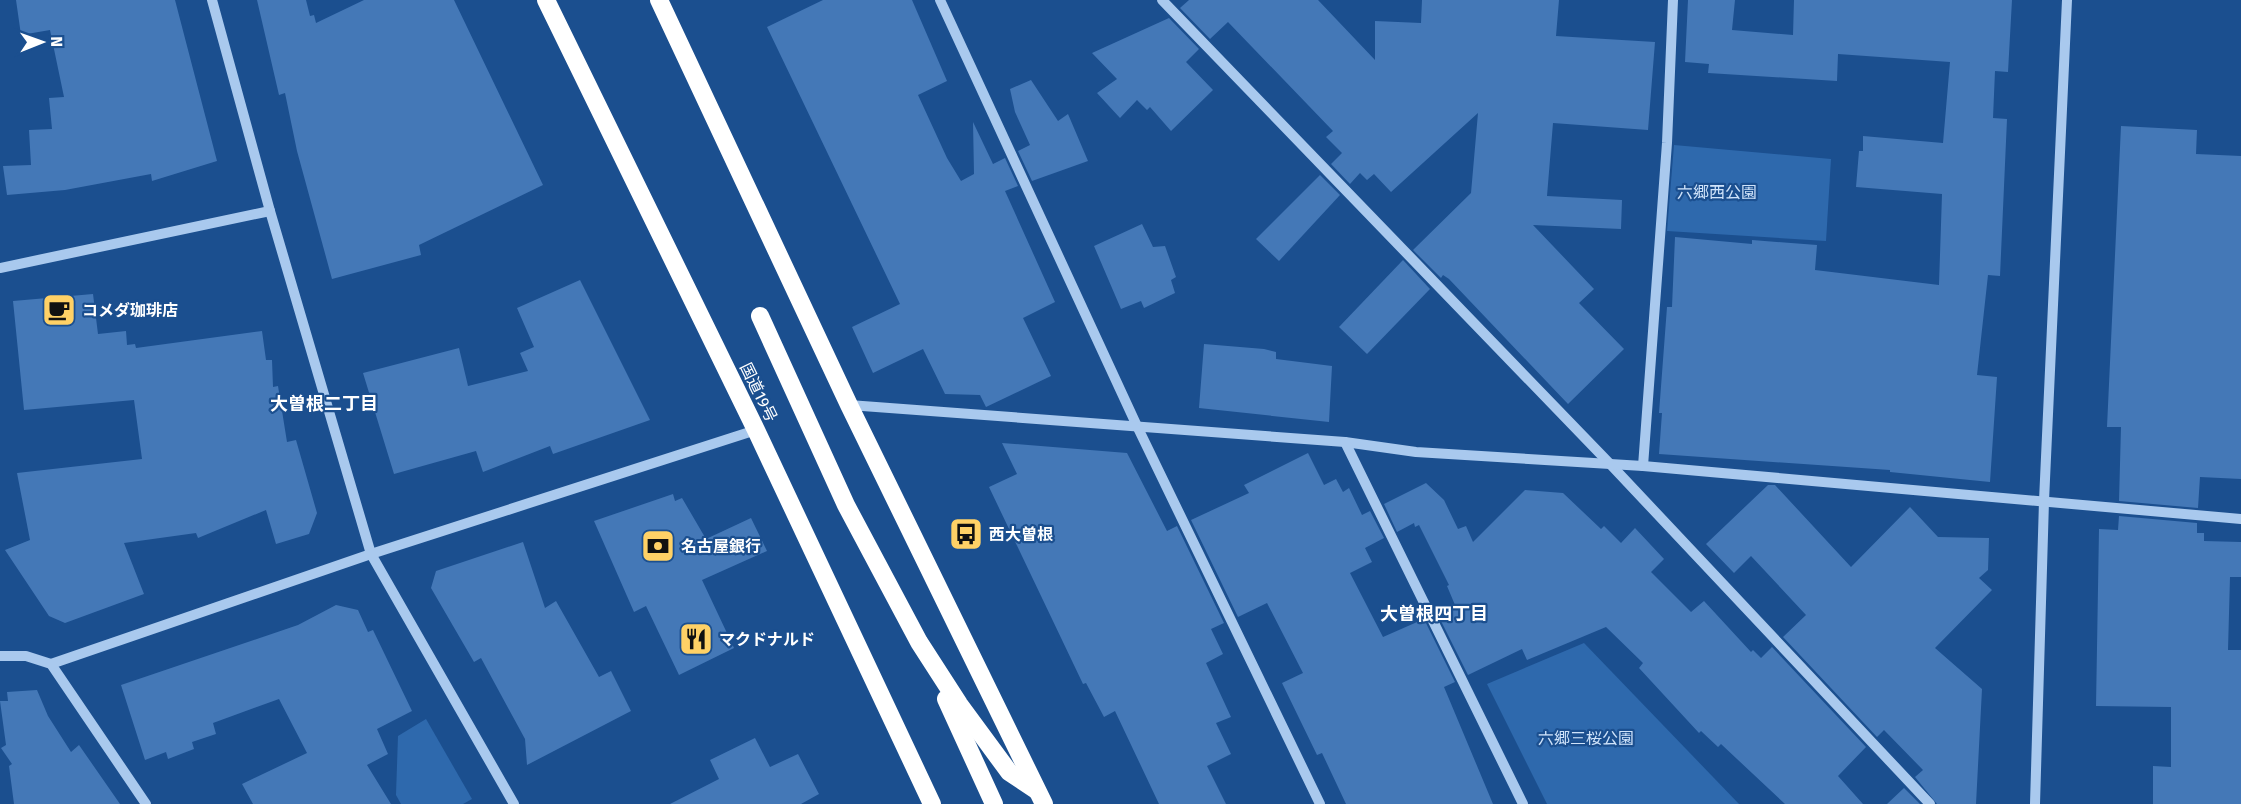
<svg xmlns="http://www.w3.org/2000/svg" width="2241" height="804" viewBox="0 0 2241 804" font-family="'Fira Sans','Noto Sans JP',sans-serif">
  <rect width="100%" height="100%" fill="#1b4f8f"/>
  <g fill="#2e69ad">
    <path d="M 1674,145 L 1831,159 L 1826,241 L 1667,231 Z"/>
    <path d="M 1584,643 L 1739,804 L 1547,804 L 1487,684 Z"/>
    <path d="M 426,719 L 472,799 L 463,804 L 401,804 L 396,795 L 398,736 Z"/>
  </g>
  <g fill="#4478b7">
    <path d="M 16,0 L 175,0 L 217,161 L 152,181 L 151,174 L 65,190 L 7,195 L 3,166 L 31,165 L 29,130 L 52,129 L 49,98 L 64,97 L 50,30 L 21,35 Z"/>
    <path d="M 257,0 L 306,0 L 310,16 L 314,15 L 316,23 L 364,0 L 454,0 L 543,185 L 419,245 L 421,255 L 332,279 L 297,151 L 285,93 L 279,95 Z"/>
    <path d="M 823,0 L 912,0 L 947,81 L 918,95 L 947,158 L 961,181 L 974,174 L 973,122 L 993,164 L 1005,158 L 1018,186 L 1005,191 L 1055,302 L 1023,318 L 1051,376 L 986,407 L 980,395 L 945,394 L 923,349 L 873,373 L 852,327 L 900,304 L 767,27 Z"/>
    <path d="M 1189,0 L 1318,0 L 1375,60 L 1375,21 L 1421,23 L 1422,0 L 1559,0 L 1556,36 L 1655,42 L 1648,130 L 1553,123 L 1547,196 L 1622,200 L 1621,229 L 1533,225 L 1594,289 L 1579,303 L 1624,349 L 1568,404 L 1449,279 L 1443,275 L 1441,278 L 1413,250 L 1471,193 L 1478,113 L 1391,192 L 1374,174 L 1367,180 L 1360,173 L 1350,184 L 1331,164 L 1342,153 L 1326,137 L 1333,131 L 1228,22 L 1210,39 L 1180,8 Z"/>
    <path d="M 1688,0 L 1735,0 L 1732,30 L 1793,35 L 1794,0 L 2012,0 L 2008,72 L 1995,71 L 1993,118 L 2007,119 L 2000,276 L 1988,275 L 1977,375 L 1997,377 L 1990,482 L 1890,472 L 1890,470 L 1659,454 L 1662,413 L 1659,413 L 1667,307 L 1672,307 L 1675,237 L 1752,244 L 1752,240 L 1817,245 L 1815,270 L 1939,285 L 1942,194 L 1856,187 L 1859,151 L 1863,151 L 1863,136 L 1943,143 L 1950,62 L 1838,54 L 1837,81 L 1708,73 L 1709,64 L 1685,62 Z"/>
    <path d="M 1169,18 L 1199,49 L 1186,62 L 1213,90 L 1171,131 L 1150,107 L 1147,110 L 1137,100 L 1120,118 L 1097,93 L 1117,79 L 1092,53 Z"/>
    <path d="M 1031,80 L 1058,121 L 1068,114 L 1088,161 L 1032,181 L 1018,151 L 1030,145 L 1015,112 L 1010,89 Z"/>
    <path d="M 2121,126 L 2197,130 L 2196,154 L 2241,156 L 2241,479 L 2200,477 L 2198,508 L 2119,501 L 2121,427 L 2107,427 Z"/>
    <path d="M 1320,175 L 1340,195 L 1279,261 L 1256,239 Z"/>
    <path d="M 1142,224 L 1153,247 L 1165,246 L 1176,277 L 1171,280 L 1175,293 L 1144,308 L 1141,301 L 1121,309 L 1094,246 Z"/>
    <path d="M 1403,260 L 1430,289 L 1367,354 L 1339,327 Z"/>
    <path d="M 580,280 L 650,420 L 553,454 L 550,446 L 483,472 L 476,451 L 394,474 L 363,373 L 459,348 L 468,386 L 528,371 L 520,353 L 534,347 L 517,308 Z"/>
    <path d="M 93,294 L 98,334 L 126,331 L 127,345 L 135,344 L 136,348 L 262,331 L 266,360 L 272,360 L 273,387 L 278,386 L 287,442 L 296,440 L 317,513 L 309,534 L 276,544 L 266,510 L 198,538 L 196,533 L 124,543 L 144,594 L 65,623 L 49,616 L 5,550 L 30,540 L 17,473 L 142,459 L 134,400 L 24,410 L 13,301 Z"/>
    <path d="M 1204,344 L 1264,349 L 1276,352 L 1276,359 L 1332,366 L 1329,422 L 1199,408 Z"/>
    <path d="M 1002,443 L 1127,453 L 1167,531 L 1177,526 L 1224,623 L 1211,629 L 1223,654 L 1206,663 L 1231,717 L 1216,723 L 1231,754 L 1207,766 L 1226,804 L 1159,804 L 1115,711 L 1104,717 L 1086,683 L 1083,684 L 989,487 L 1017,474 Z"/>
    <path d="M 1308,453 L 1324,485 L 1336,479 L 1343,492 L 1349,488 L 1362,515 L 1370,511 L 1384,538 L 1365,548 L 1372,562 L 1350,573 L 1383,637 L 1424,619 L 1455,682 L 1444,687 L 1493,804 L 1346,804 L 1322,753 L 1317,755 L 1282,683 L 1303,673 L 1267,603 L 1238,617 L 1191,520 L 1249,493 L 1244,485 Z"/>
    <path d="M 1426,483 L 1444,500 L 1458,529 L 1466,526 L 1473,542 L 1525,490 L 1563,493 L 1601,529 L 1604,526 L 1621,543 L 1635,528 L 1664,559 L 1651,572 L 1691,612 L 1704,601 L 1751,652 L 1753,650 L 1761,658 L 1772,647 L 1866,747 L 1838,776 L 1863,804 L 1785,804 L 1721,744 L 1718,747 L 1701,731 L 1699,733 L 1639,668 L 1643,663 L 1606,627 L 1527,660 L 1522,649 L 1468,675 L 1437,613 L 1455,605 L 1447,586 L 1449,585 L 1419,525 L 1415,527 L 1414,523 L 1397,532 L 1384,504 Z"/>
    <path d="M 1768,485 L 1775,485 L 1851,567 L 1910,507 L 1938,537 L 1989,538 L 1988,570 L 1979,578 L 1992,590 L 1935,648 L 1982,689 L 1976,804 L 1937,804 L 1915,777 L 1923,770 L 1884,730 L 1877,737 L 1783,637 L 1806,615 L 1751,556 L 1734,573 L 1706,544 Z"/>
    <path d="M 673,494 L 675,501 L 682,498 L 706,539 L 751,518 L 767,551 L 702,580 L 734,648 L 679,675 L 646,606 L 634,612 L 594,521 Z"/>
    <path d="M 2119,516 L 2197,523 L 2197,533 L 2204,533 L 2204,541 L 2241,542 L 2241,577 L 2230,577 L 2228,650 L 2241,650 L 2241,804 L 2153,804 L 2153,766 L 2171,767 L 2171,707 L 2096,706 L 2099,529 L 2118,530 Z"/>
    <path d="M 523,542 L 545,608 L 556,601 L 599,677 L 611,671 L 631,711 L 527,765 L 525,739 L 481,658 L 474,662 L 431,588 L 436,571 Z"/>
    <path d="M 336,605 L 358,610 L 368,632 L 373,630 L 412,711 L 377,729 L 388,754 L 367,765 L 391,804 L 253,804 L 242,784 L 307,753 L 279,699 L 213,723 L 216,734 L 192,742 L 194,749 L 168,759 L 166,752 L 145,760 L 121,685 L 298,625 Z"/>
    <path d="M 37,690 L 48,716 L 71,752 L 79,745 L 120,804 L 14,804 L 9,766 L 12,764 L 1,748 L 6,745 L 0,701 L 8,701 L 7,692 Z"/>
    <path d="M 755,738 L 770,767 L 798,754 L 819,794 L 801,804 L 670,804 L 719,779 L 710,760 Z"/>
    <path d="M 1904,788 L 1920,804 L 1887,804 Z"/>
  </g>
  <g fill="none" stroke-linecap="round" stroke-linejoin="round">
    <g stroke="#a9c9ee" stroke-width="10">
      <path d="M 212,0 L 270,211 L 371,554 L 514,804"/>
      <path d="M 940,0 L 1137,426 L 1320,804"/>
      <path d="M 1162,0 L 1612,466 L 1930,804"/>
      <path d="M 0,268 L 270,211"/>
      <path d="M 849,405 L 1345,442 L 1416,452 L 1643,466 L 2241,519"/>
      <path d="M 1345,442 L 1523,804"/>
      <path d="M 1643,466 L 1667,143 L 1673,0"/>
      <path d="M 0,656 L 26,656 L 51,664 L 146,804"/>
      <path d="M 51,664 L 371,554 L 756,430"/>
      <path d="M 2035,804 L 2044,501 L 2067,0"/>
    </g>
    <g stroke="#fff" stroke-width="18">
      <path d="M 546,0 L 756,430 L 932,804"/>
      <path d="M 659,0 L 849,405 L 1044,804"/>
      <path d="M 760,316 L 846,505 L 919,642 L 959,704 L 1009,772 L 1036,790"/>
      <path d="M 946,699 L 994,804"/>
    </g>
  </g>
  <defs>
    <symbol id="cafe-square" viewBox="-11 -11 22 22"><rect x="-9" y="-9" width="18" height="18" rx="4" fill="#ffd166" stroke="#1b4f8f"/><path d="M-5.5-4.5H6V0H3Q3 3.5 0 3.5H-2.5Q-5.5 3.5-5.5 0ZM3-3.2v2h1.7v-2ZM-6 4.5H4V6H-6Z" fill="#111"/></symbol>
    <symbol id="bus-square" viewBox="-11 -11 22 22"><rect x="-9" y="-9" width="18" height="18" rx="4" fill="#ffd166" stroke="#1b4f8f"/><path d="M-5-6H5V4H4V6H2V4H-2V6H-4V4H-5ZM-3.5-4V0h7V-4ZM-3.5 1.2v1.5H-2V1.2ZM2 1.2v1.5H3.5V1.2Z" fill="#111"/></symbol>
    <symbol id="bank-square" viewBox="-11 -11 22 22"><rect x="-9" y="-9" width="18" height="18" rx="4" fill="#ffd166" stroke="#1b4f8f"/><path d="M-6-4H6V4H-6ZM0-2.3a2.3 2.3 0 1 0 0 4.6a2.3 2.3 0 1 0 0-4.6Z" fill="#111"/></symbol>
    <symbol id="restaurant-square" viewBox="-11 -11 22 22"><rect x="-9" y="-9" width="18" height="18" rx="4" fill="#ffd166" stroke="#1b4f8f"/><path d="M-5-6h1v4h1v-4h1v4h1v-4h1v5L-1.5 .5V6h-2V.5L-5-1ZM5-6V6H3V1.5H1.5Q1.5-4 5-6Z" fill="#111"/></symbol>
  </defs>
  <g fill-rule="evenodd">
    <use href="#cafe-square" x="40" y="291" width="38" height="38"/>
    <use href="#bus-square" x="947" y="515" width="38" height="38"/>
    <use href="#bank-square" x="639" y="527" width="38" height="38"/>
    <use href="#restaurant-square" x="677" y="620" width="38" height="38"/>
  </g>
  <g text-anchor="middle" stroke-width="4.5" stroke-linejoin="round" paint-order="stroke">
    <g font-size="16" fill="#cfe3fa" stroke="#1b4f8f">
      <text x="1717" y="198">六郷西公園</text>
      <text x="1586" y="744">六郷三桜公園</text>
    </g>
    <g font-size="16" font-weight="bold" fill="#fff" stroke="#1b4f8f" text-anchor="start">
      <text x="82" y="316">コメダ珈琲店</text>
      <text x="989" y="540">西大曽根</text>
      <text x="681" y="552">名古屋銀行</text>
      <text x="719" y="645">マクドナルド</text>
    </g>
    <g font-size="16" fill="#fff" stroke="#1b4f8f">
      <text transform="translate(759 392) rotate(64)" y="6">国道19号</text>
    </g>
    <g font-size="18" font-weight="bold" fill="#fff" stroke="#1b4f8f">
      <text x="324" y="410">大曽根二丁目</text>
      <text x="1434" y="620">大曽根四丁目</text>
    </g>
  </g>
  <g transform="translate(42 42) rotate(89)" stroke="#1b4f8f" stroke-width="4.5" paint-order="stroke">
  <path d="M0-4.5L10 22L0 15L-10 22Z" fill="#ffffff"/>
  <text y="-9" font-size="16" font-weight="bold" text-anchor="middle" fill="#ffffff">N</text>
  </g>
</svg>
